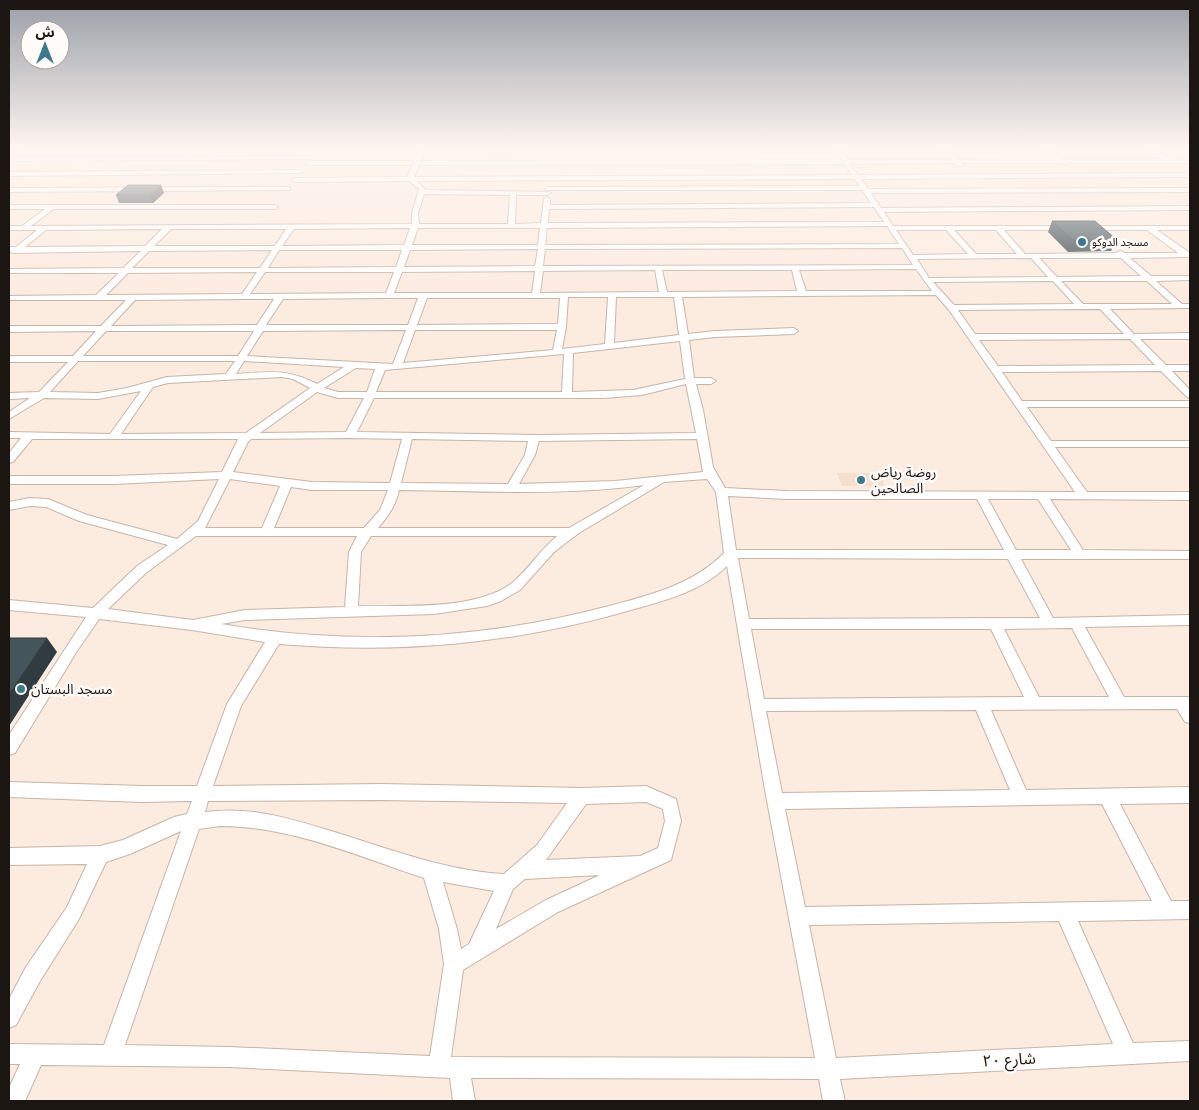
<svg xmlns="http://www.w3.org/2000/svg" width="1199" height="1110" viewBox="0 0 1199 1110" font-family="Karla,'Noto Sans Arabic',sans-serif">
  <rect width="100%" height="100%" fill="#fcebdf"/>
  <path fill="#f6decd" d="M 837,473 L 879,473 L 885,486 L 842,486 Z"/>
  <g fill="none" stroke-linecap="round" stroke-linejoin="round">
    <defs>
      <g id="street">
        <path d="M 419,150 L 425,150 L 420,161 L 842,160 L 835,150 L 841,150 L 848,160 L 952,160 L 943,150 L 949,150 L 958,160 L 1057,159 L 1045,150 L 1052,150 L 1064,159 L 1162,159 L 1149,150 L 1156,150 L 1170,159 L 1190,159 L 1190,163 L 1068,163 L 1065,165 L 1061,163 L 962,163 L 963,165 L 960,167 L 955,163 L 850,164 L 858,175 L 1190,173 L 1190,177 L 861,179 L 868,189 L 1190,188 L 1190,192 L 871,193 L 881,208 L 1190,206 L 1190,210 L 884,212 L 893,226 L 1067,226 L 1071,228 L 1067,230 L 1004,230 L 1025,254 L 1116,253 L 1120,251 L 1125,253 L 1178,253 L 1147,230 L 1087,230 L 1083,228 L 1087,226 L 1190,226 L 1190,230 L 1157,230 L 1190,253 L 1190,257 L 1130,258 L 1151,276 L 1190,276 L 1190,280 L 1156,281 L 1182,304 L 1190,304 L 1190,308 L 1110,309 L 1134,334 L 1190,333 L 1190,339 L 1140,339 L 1166,365 L 1190,365 L 1190,371 L 1172,371 L 1190,390 L 1190,398 L 1187,397 L 1161,371 L 1002,372 L 1022,401 L 1190,401 L 1190,407 L 1027,407 L 1051,441 L 1190,441 L 1190,447 L 1055,447 L 1087,492 L 1190,492 L 1190,500 L 1050,499 L 1083,550 L 1190,551 L 1190,559 L 1021,559 L 1053,618 L 1190,615 L 1190,625 L 1085,627 L 1124,697 L 1190,697 L 1190,723 L 1185,722 L 1177,709 L 991,710 L 1026,790 L 1190,787 L 1190,803 L 1120,804 L 1171,901 L 1190,901 L 1190,919 L 1078,921 L 1133,1043 L 1190,1041 L 1190,1061 L 840,1079 L 845,1101 L 823,1101 L 819,1079 L 471,1078 L 475,1101 L 453,1101 L 450,1078 L 229,1067 L 41,1065 L 25,1101 L 9,1101 L 9,1088 L 20,1064 L 9,1064 L 9,1044 L 104,1045 L 181,831 L 130,854 L 106,862 L 79,919 L 40,981 L 16,1025 L 9,1028 L 9,999 L 26,967 L 67,907 L 87,864 L 9,865 L 9,848 L 100,846 L 123,840 L 174,817 L 187,814 L 192,801 L 142,802 L 9,797 L 9,782 L 142,786 L 197,786 L 227,704 L 265,642 L 192,630 L 99,619 L 77,651 L 15,753 L 9,755 L 9,735 L 86,617 L 9,610 L 9,600 L 93,608 L 137,566 L 168,545 L 79,521 L 46,507 L 30,506 L 9,510 L 9,502 L 30,498 L 48,499 L 87,515 L 177,539 L 198,521 L 219,479 L 114,484 L 9,484 L 9,476 L 114,476 L 222,472 L 238,439 L 32,439 L 13,462 L 9,463 L 9,453 L 21,438 L 9,438 L 9,432 L 110,434 L 141,391 L 98,399 L 44,398 L 9,419 L 9,412 L 30,398 L 9,399 L 9,393 L 39,392 L 68,362 L 9,362 L 9,356 L 73,356 L 96,331 L 9,332 L 9,326 L 101,326 L 126,300 L 9,300 L 9,296 L 96,295 L 119,273 L 9,273 L 9,269 L 123,268 L 141,251 L 12,253 L 9,251 L 9,247 L 16,247 L 37,230 L 9,230 L 9,226 L 22,226 L 45,209 L 9,209 L 9,205 L 275,205 L 278,207 L 275,209 L 54,209 L 31,226 L 412,224 L 412,213 L 419,189 L 409,181 L 295,182 L 292,180 L 295,178 L 407,177 L 413,165 L 308,165 L 305,163 L 308,161 L 414,161 ZM 844,164 L 852,175 L 414,177 L 419,165 ZM 855,179 L 859,186 L 548,187 L 545,189 L 546,190 L 862,190 L 871,203 L 550,205 L 550,199 L 547,197 L 544,199 L 541,223 L 515,224 L 516,195 L 548,195 L 551,193 L 550,192 L 425,190 L 417,181 ZM 424,194 L 510,195 L 508,224 L 419,224 L 418,213 ZM 874,207 L 884,222 L 548,223 L 549,209 ZM 887,226 L 899,244 L 545,245 L 547,228 ZM 410,228 L 404,245 L 282,246 L 294,229 ZM 418,228 L 540,228 L 538,245 L 412,245 ZM 162,229 L 145,246 L 25,247 L 46,230 ZM 171,229 L 286,229 L 275,246 L 154,246 ZM 896,230 L 946,230 L 968,254 L 913,255 ZM 954,230 L 996,230 L 1017,254 L 976,254 ZM 902,248 L 913,265 L 543,266 L 545,249 ZM 538,249 L 535,266 L 404,267 L 410,250 ZM 272,250 L 260,268 L 132,268 L 149,251 ZM 279,250 L 402,250 L 396,267 L 268,268 ZM 1031,258 L 1048,277 L 929,278 L 917,259 ZM 1039,258 L 1121,258 L 1141,276 L 1057,277 ZM 916,269 L 932,291 L 806,291 L 799,270 ZM 655,270 L 659,292 L 540,293 L 543,271 ZM 662,270 L 792,270 L 797,291 L 667,292 ZM 535,271 L 532,293 L 394,293 L 402,272 ZM 257,272 L 242,294 L 106,295 L 128,273 ZM 265,272 L 394,272 L 386,293 L 250,294 ZM 1053,281 L 1074,304 L 954,305 L 933,282 ZM 1061,281 L 1147,281 L 1172,304 L 1083,304 ZM 936,295 L 949,310 L 1075,492 L 786,491 L 725,488 L 713,467 L 703,410 L 696,384 L 711,384 L 716,381 L 711,378 L 694,378 L 689,340 L 715,337 L 794,334 L 798,331 L 794,328 L 715,331 L 688,334 L 682,297 ZM 568,297 L 608,297 L 605,344 L 562,349 L 566,327 ZM 616,297 L 674,297 L 679,335 L 614,343 ZM 386,298 L 418,298 L 408,325 L 266,325 L 283,299 ZM 427,298 L 560,298 L 558,324 L 417,325 ZM 245,299 L 274,299 L 257,325 L 111,326 L 135,300 ZM 1100,309 L 1124,334 L 975,334 L 958,310 ZM 406,330 L 393,364 L 247,356 L 263,331 ZM 415,330 L 557,330 L 553,350 L 403,363 ZM 106,331 L 254,331 L 238,356 L 83,356 ZM 1130,339 L 1155,365 L 998,366 L 979,340 ZM 680,341 L 685,379 L 633,390 L 572,392 L 573,353 ZM 564,354 L 562,392 L 376,392 L 385,370 ZM 78,361 L 235,361 L 226,374 L 167,377 L 127,388 L 98,393 L 50,392 ZM 244,361 L 344,367 L 317,384 C 286,368 269,372 236,374 ZM 356,368 L 375,369 L 367,392 L 338,392 L 324,388 ZM 282,377 L 293,379 L 310,388 L 246,433 L 121,434 L 153,387 L 168,383 ZM 686,384 L 696,433 L 538,435 L 357,432 L 374,398 L 604,398 L 642,395 ZM 317,392 L 338,398 L 364,398 L 346,432 L 260,433 ZM 350,438 L 402,439 L 390,483 L 312,482 L 233,472 L 248,442 L 251,439 ZM 412,439 L 528,441 L 525,455 L 508,484 L 401,483 ZM 697,439 L 703,472 L 615,481 L 519,484 L 535,455 L 539,441 ZM 230,479 L 280,486 L 262,528 L 205,528 ZM 707,479 L 716,492 L 724,553 C 693,585 647,596 605,607 C 479,640 349,646 221,624 L 245,620 L 434,614 L 487,606 L 501,601 L 520,590 L 554,552 L 579,533 L 664,482 ZM 644,485 L 569,528 L 378,528 C 388,516 396,506 399,490 C 481,491 563,496 644,485 ZM 291,487 L 312,490 L 388,490 L 380,510 L 364,528 L 274,528 ZM 728,496 L 786,499 L 977,499 L 1004,550 L 736,550 ZM 988,499 L 1038,499 L 1071,550 L 1016,550 ZM 196,536 L 357,536 L 349,552 L 345,607 L 245,610 L 193,620 L 108,609 L 147,572 ZM 371,536 L 557,536 C 540,550 529,569 512,583 C 475,611 402,605 358,606 L 361,552 ZM 738,558 L 1008,559 L 1040,618 L 749,619 ZM 727,566 L 765,790 L 815,1058 L 451,1057 L 463,970 L 558,912 L 671,860 L 681,821 L 676,799 L 646,786 L 582,788 L 380,784 L 213,786 L 241,706 L 279,644 C 401,654 513,644 631,610 C 664,601 702,591 727,566 ZM 1072,628 L 1109,697 L 1039,697 L 1004,629 ZM 751,629 L 991,629 L 1024,697 L 764,699 ZM 976,710 L 1010,790 L 782,793 L 766,711 ZM 380,800 L 567,803 L 537,845 L 504,874 C 445,871 387,848 331,831 C 289,818 249,806 205,812 L 208,801 ZM 646,802 L 663,809 L 665,821 L 658,848 L 640,856 L 546,860 L 586,804 ZM 1102,804 L 1152,901 L 805,907 L 785,809 ZM 220,826 C 290,826 358,856 424,878 L 439,929 L 444,964 L 430,1056 L 229,1047 L 125,1045 L 199,829 ZM 600,875 L 546,900 L 496,929 L 513,889 L 525,879 ZM 443,882 L 494,891 L 469,944 L 461,949 L 457,929 ZM 1059,921 L 1113,1044 L 836,1058 L 809,925 Z"/>
        <path d="M 311,156 L 313,159 L 9,161 L 9,157 Z"/>
        <path d="M 301,170 L 303,173 L 9,176 L 9,172 Z"/>
        <path d="M 288,187 L 290,188 L 290,190 L 9,192 L 9,188 Z"/>
      </g>
      <path id="secondary" d="M 9,150 L 18,150 L 9,156 Z"/>
    </defs>
    <use href="#street" stroke="#c4b5a9" stroke-width="2"/>
    <use href="#secondary" stroke="#c4b5a9" stroke-width="2"/>
    <use href="#street" fill="#fff" fill-rule="evenodd"/>
    <use href="#secondary" fill="#fff" fill-rule="evenodd"/>
  </g>
  <g fill="#3a4a4f">
    <path d="M 164,193 L 153,203 L 119,203 L 116,195 Z"/>
    <path d="M 1052,221 L 1117,240 L 1111,251 L 1068,252 L 1048,232 Z"/>
  </g>
  <g fill="#303c40">
    <path d="M 161,185 L 164,193 L 153,203 L 150,195 Z"/>
    <path d="M 47,638 L 57,652 L 9,726 L 9,694 Z"/>
  </g>
  <g fill="#44565c" stroke="#303c40">
    <path d="M 128,185 L 161,185 L 150,195 L 116,195 Z"/>
    <path d="M 1052,221 L 1095,221 L 1117,240 L 1073,240 Z"/>
    <path d="M 9,638 L 47,638 L 9,694 Z"/>
  </g>
  <linearGradient id="sky" x2="0" y2="1"><stop stop-color="#9a9fa6"/><stop offset="0.49" stop-color="#fef6f1"/><stop offset="1" stop-color="#fef6f1" stop-opacity="0"/></linearGradient>
  <rect width="1199" height="305" fill="url(#sky)"/>
  <g fill="#3a798e" stroke="#fffbf9" stroke-width="2">
    <circle cx="1082" cy="242" r="5"/>
    <circle cx="861" cy="480" r="5"/>
    <circle cx="21" cy="689" r="5"/>
  </g>
  <g text-anchor="middle" stroke-width="5" stroke-linejoin="round" paint-order="stroke">
    <g font-size="11" fill="#1c1612" stroke="#fffbf9" text-anchor="start">
      <text x="1092" y="246">مسجد الدوكو</text>
    </g>
    <g font-size="14" fill="#1c1612" stroke="#fffbf9" text-anchor="start">
      <text x="871" y="477">روضة رياض<tspan x="871" dy="16">الصالحين</tspan></text>
      <text x="31" y="694">مسجد البستان</text>
    </g>
    <g font-size="16" fill="#1c1612" stroke="#fffbf9">
      <text transform="translate(1009 1059) rotate(-3)" y="6">شارع ٢٠</text>
    </g>
  </g>
  <rect width="1199" height="1110" fill="none" stroke="#1c1612" stroke-width="20"/>
  <g transform="translate(45 45)"><circle r="24" fill="#fffbf9" stroke="#a49f9d"/>
  <path d="M0-4L9 19L0 12L-9 19Z" fill="#3a798e"/>
  <text y="-8" font-size="14" font-weight="bold" text-anchor="middle" fill="#1c1612">ش</text>
  </g>
</svg>
